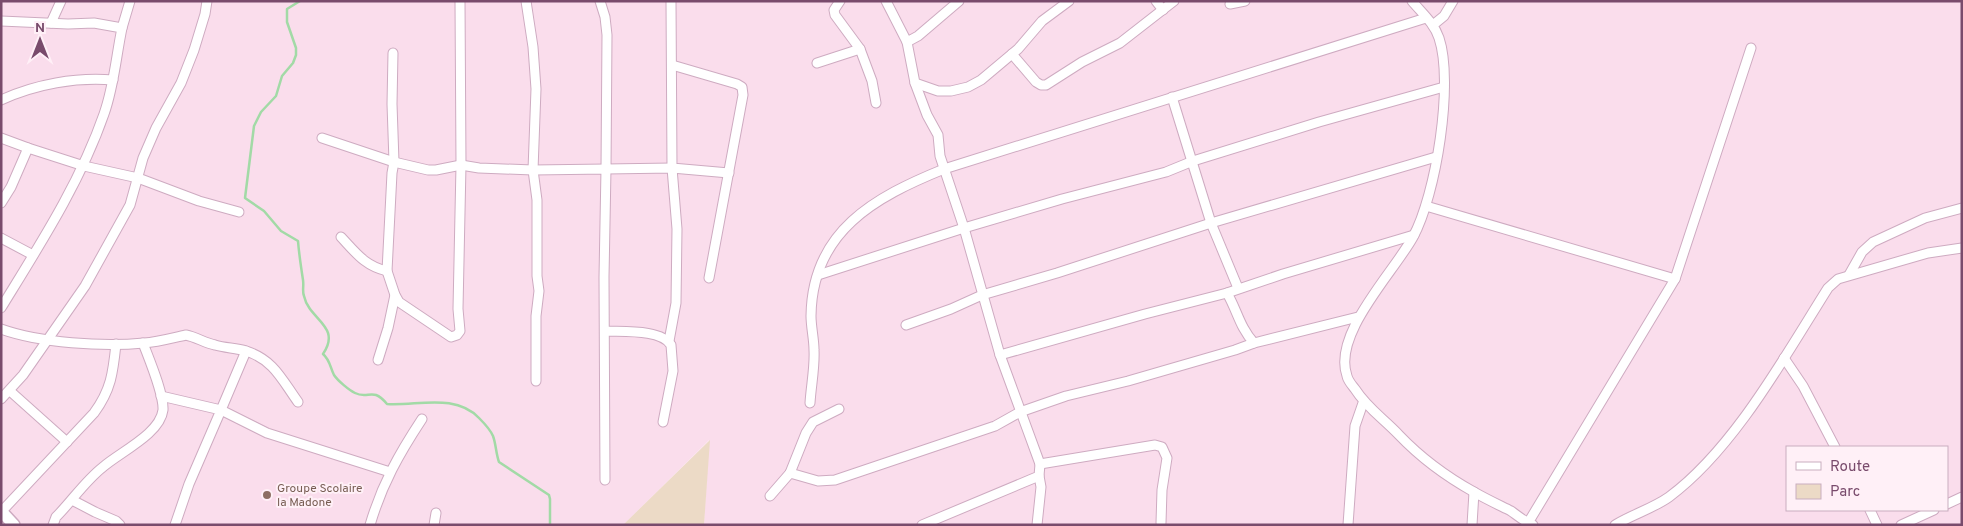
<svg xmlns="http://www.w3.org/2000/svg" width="1963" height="526" viewBox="0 0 1963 526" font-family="Overpass,sans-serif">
  <rect width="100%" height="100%" fill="#fde9f2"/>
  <path fill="#faddec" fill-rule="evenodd" d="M 1,1 L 1962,1 L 1962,525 L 704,525 L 709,440 L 623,525 L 1,525 ZM 1787,447 L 1947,447 L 1947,510 L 1787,510 Z"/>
  <path fill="#ecdac6" d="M 710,440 L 704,525 L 623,525 Z"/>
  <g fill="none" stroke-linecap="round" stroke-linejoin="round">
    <path stroke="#a2daa6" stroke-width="2.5" d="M 300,1 L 287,9 L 287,22 L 296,48 L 296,55 L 293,63 L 282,76 L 276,96 L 261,112 L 254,126 L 245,198 L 264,211 L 281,231 L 298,241 C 299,254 301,267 303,280 C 304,286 302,291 304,296 C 309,320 342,326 323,354 C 330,360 330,367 334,375 C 338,381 349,390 355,393 C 369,400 372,386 387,404 C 418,406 455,393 479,418 C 484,423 490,429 493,436 C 496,444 496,454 499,462 L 549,495 L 550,499 L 550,525"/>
    <defs>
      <g id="minor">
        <path d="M 526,1 L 533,47 L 536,89 L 533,170 L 537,200 L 537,276 L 539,291 L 536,316 L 536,381"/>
        <path d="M 600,1 L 605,17 L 607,35 L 606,169 L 672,168 L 677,229 L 676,303 L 669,341"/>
        <path d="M 671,1 L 672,168 L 729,173"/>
        <path d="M 840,1 L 834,10 L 835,15 L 860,49 L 872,81 L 876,103"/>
        <path d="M 886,1 L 907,42 L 918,36 L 959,1"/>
        <path d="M 1156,1 L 1163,10"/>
        <path d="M 1412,1 C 1422,13 1434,23 1439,38 C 1454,83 1436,195 1413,237 C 1394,272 1332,334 1347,376 C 1348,381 1352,385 1355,389 C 1367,408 1384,419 1399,435 C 1421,458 1447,477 1474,492 C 1486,499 1499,505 1511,511 C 1518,516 1525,522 1533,525"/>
        <path d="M 1230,4 L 1245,1"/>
        <path d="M 1,21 L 68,24 L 94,23 L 122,28 C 116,57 114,86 104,114 C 80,183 39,246 1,308"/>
        <path d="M 51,23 L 61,1"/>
        <path d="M 1433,25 L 1444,16 L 1453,1"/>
        <path d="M 122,28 L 130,1"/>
        <path d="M 907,42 L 915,83 L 938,91 L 951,91 L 968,87 L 981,80 L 1018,49 L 1042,21 L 1069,1"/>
        <path d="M 393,53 L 392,104 L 394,162 L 392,173 L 387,271 L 395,295 L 399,302 L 451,337 L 457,335 L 460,331 L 458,309 L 461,165 L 460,1"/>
        <path d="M 1012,54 L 1036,82 L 1041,85 L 1046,85 L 1082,62 L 1120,43 L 1174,1"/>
        <path d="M 817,63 L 860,49"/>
        <path d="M 672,65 L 737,84 L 742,87 L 743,95 L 709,278"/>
        <path d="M 915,83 L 927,115 L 938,135 L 940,156 L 964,228 L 1000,355 L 1040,464 L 1039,476 L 922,525"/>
        <path d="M 1172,97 L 1211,223 L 1238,288"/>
        <path d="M 1,100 C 36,84 76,77 113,80"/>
        <path d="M 1,138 L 28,148 L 11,187 L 1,203"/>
        <path d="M 322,138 L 394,162 L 428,170 L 436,170 L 461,165 L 479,168 L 533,170 L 606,169 L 604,277 L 605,480"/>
        <path d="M 28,148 L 84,166 L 138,178 L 199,201 L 239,212"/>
        <path d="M 1426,206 L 1675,279"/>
        <path d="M 341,237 C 356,253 365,266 387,271"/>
        <path d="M 1,238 L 33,255"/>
        <path d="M 818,275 L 964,228 L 1062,199 L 1166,172 L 1193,161 L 1319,122 L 1444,87"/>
        <path d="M 1849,275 L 1862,252 L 1873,242 L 1925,218 L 1962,208"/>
        <path d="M 1227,293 C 1237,310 1240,328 1254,343"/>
        <path d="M 906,325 L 951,309 L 982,295 L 1057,273 L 1211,223 L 1436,157"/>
        <path d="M 1,329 C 40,343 103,347 144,343 C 158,342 172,338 186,335 C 196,337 205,343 215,345 C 225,348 236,348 246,351 C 274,360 282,380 298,402"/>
        <path d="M 605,331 C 623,332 661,329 671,345 L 673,371 L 663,422"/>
        <path d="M 246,351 L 221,410 L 267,433 L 390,472"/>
        <path d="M 1000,355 L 1145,314 L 1227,293 L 1283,274 L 1414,235"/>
        <path d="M 1784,358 L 1803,386 L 1835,447"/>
        <path d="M 378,360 L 388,328 L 395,295"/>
        <path d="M 10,391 L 67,442"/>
        <path d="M 161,396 L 221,410 L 189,484 L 175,525"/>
        <path d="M 1,399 L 23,375 L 85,286 L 130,205 L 143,158 L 156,128 L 181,83 L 194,50 L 205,14 L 207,1"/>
        <path d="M 810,403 C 811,386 815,367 814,350 C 814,339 811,327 811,316 C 812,231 875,197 944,169 L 1426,18"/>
        <path d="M 1040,464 L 1155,445 L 1162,447 L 1167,458 L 1162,490 L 1161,523"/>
        <path d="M 790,473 L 806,433 L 813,422 L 839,409"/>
        <path d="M 770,496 L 790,473 L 818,481 L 835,480 L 995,426 L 1020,412 L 1066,396 L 1128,381 L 1235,350 L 1254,343 L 1358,317"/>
        <path d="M 72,500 L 95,512 L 116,521 L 120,525"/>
        <path d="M 1947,504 L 1962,497"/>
        <path d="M 1870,510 L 1877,525"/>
        <path d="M 2,511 L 94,413 C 111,390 113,373 116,344"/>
        <path d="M 1528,523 L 1675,279 L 1751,48"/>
        <path d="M 53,525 L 56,517 C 72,501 85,481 103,467 C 120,452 160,434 163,410 C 164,394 149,359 143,343"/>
        <path d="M 370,525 C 382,484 399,454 422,419"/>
        <path d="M 434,525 L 436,513"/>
        <path d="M 1037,525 L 1041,487 L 1039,476"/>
        <path d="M 1348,525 L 1355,426 L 1363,403"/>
        <path d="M 1472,525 L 1474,492"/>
        <path d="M 1615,525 C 1633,514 1652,509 1669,497 C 1734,449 1785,356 1828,288 L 1838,279 L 1928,253 L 1962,248"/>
        <path d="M 1901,525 L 1934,510"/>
      </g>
      <path id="tertiary" d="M 1,511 L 14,525"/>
    </defs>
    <use href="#minor" stroke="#ceabc1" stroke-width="11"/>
    <use href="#tertiary" stroke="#ceabc1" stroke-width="14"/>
    <use href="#minor" stroke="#fff" stroke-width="9"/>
    <use href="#tertiary" stroke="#fff" stroke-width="11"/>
  </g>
  <circle fill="#8d6e63" stroke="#fff0f7" stroke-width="2" cx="267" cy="495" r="5"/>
  <g text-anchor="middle" stroke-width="4" stroke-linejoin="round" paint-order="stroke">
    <g font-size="12" fill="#785e54" stroke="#fff0f7" text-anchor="start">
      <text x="277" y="492">Groupe Scolaire<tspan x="277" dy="14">la Madone</tspan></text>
    </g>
  </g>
  <rect width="1963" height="526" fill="none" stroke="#794b6c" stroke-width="5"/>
  <rect x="1786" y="446" width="162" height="65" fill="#fff0f7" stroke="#c9aebf"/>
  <rect x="1796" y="462" width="25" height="8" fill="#ffffff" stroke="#c9aebf"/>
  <text x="1830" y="471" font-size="15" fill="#794b6c">Route</text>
  <rect x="1796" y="484" width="25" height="15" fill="#ecdac6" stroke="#c9aebf"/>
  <text x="1830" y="496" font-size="15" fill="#794b6c">Parc</text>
  <g transform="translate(40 40)" stroke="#fff0f7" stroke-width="4" paint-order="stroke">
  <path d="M0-4L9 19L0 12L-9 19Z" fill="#794b6c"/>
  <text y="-8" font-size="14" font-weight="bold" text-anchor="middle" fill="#794b6c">N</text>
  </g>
</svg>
